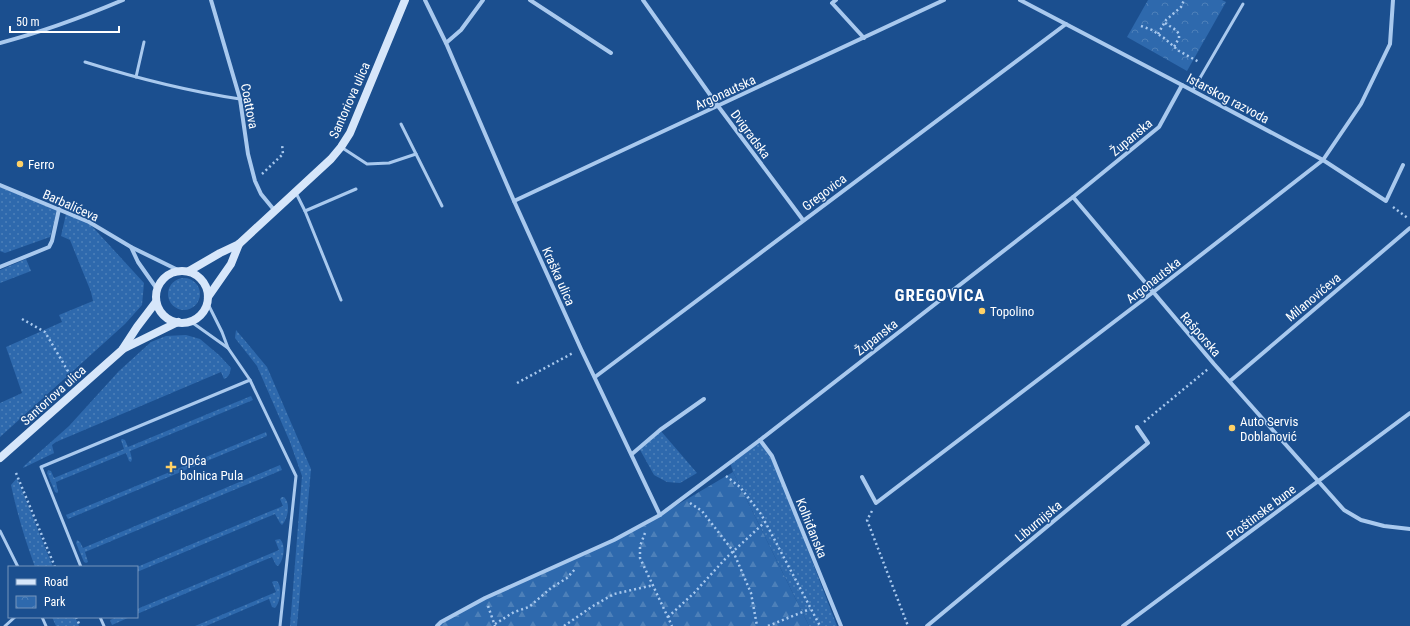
<svg xmlns="http://www.w3.org/2000/svg" width="1410" height="626" viewBox="0 0 1410 626" font-family="'Roboto Condensed',sans-serif">
  <defs>
    <pattern id="grass-dots" width="8" height="8" patternUnits="userSpaceOnUse"><rect width="8" height="8" fill="#2e69ad"/><path d="M2 2h.1M6 6h.1" fill="none" stroke="#4d80b9" stroke-width="1.8" stroke-linecap="round"/></pattern>
    <pattern id="forest-firs" width="22" height="20" patternUnits="userSpaceOnUse"><rect width="22" height="20" fill="#2e69ad"/><path d="M5 1l3.5 6h-7zM16 11l3.5 6h-7z" fill="#4d80b9"/></pattern>
    <pattern id="park-crowns" width="20" height="18" patternUnits="userSpaceOnUse"><rect width="20" height="18" fill="#2e69ad"/><path d="M2 6a3 3 0 1 1 6 0M12 15a3 3 0 1 1 6 0" fill="none" stroke="#4d80b9"/></pattern>
  </defs>
  <rect width="100%" height="100%" fill="#1b4f8f"/>
  <g fill="url(#grass-dots)">
    <path d="M 0,187 L 57,210 L 50,237 L 5,253 L 0,251 Z"/>
    <path d="M 66,214 L 89,223 L 144,283 L 142,305 L 125,324 L 0,437 L 0,403 L 22,393 L 6,347 L 62,322 L 59,315 L 93,301 L 91,292 L 70,240 L 61,236 Z"/>
    <path d="M 26,259 L 31,271 L 0,283 L 0,270 Z"/>
    <circle cx="184" cy="294" r="16"/>
    <path d="M 236,330 L 267,367 L 311,469 L 297,626 L 290,626 L 302,476 L 290,442 L 257,366 L 235,338 Z"/>
    <path d="M 186,335 L 200,339 L 219,355 L 231,368 C 230,373 229,377 224,379 L 221,372 L 56,442 L 52,445 L 54,453 L 23,468 L 24,466 L 69,426 L 119,371 L 151,342 L 166,336 Z"/>
    <path d="M 251,396 L 253,400 L 130,451 L 132,459 L 131,462 L 129,461 L 126,453 L 56,482 L 58,492 L 57,493 L 55,492 L 47,473 L 48,470 L 51,471 L 54,478 L 124,449 L 121,440 L 122,439 L 125,440 L 128,447 Z"/>
    <path d="M 660,430 L 697,473 L 680,483 L 667,482 L 654,475 L 639,448 Z"/>
    <path d="M 266,432 L 267,436 L 68,519 L 66,515 Z"/>
    <path d="M 760,440 L 772,456 L 837,626 L 809,626 L 733,472 L 730,462 Z"/>
    <path d="M 280,465 L 282,470 L 85,552 L 88,562 L 86,563 L 84,562 L 76,543 L 77,540 L 80,542 L 83,548 Z"/>
    <path d="M 17,478 L 53,567 L 35,567 C 25,540 17,513 11,485 Z"/>
    <path d="M 282,497 L 284,497 C 291,503 288,519 282,525 L 280,523 L 275,514 L 137,572 L 137,567 L 283,506 L 280,499 Z"/>
    <path d="M 280,539 C 286,545 284,560 278,566 L 276,565 L 272,557 L 137,614 L 137,609 L 279,550 L 275,540 Z"/>
    <path d="M 274,581 L 277,581 C 283,587 280,603 275,608 L 272,607 L 269,599 L 206,626 L 195,626 L 276,592 L 272,582 Z"/>
    <path d="M 52,617 L 75,617 L 79,626 L 56,626 Z"/>
    <path d="M 117,617 L 130,617 L 112,625 L 110,620 Z"/>
  </g>
  <path fill="url(#forest-firs)" d="M 733,472 L 809,626 L 437,626 L 485,598 L 591,550 L 660,515 Z"/>
  <path fill="url(#park-crowns)" d="M 1148,0 L 1222,0 L 1226,2 L 1187,71 L 1127,37 Z"/>
  <g fill="none" stroke-linecap="round" stroke-linejoin="round">
    <g stroke="#a9c9ee" stroke-width="2.5" stroke-dasharray="2 3" stroke-linecap="butt">
      <path d="M 1165,23 L 1176,30 L 1179,34 L 1179,38 L 1174,47"/>
      <path d="M 1141,26 L 1152,30 L 1164,38 L 1179,51 L 1199,62"/>
      <path d="M 1158,34 L 1166,20 L 1181,7 L 1184,0"/>
      <path d="M 262,174 L 283,154 L 282,144"/>
      <path d="M 1393,207 L 1409,219"/>
      <path d="M 22,319 L 45,332 L 72,378"/>
      <path d="M 517,383 L 573,353"/>
      <path d="M 1144,422 L 1208,369"/>
      <path d="M 16,473 L 55,567"/>
      <path d="M 726,476 L 740,487 L 761,514 L 820,626"/>
      <path d="M 690,503 L 702,511 L 733,551 L 751,593 L 757,626"/>
      <path d="M 872,511 L 867,520 L 908,626"/>
      <path d="M 645,533 L 640,546 L 640,558 L 672,626"/>
      <path d="M 488,606 L 495,626"/>
      <path d="M 76,617 L 80,626"/>
      <path d="M 668,617 L 694,593 L 726,558 L 765,522"/>
      <path d="M 495,624 L 514,612 L 529,607 L 551,588 L 567,578 L 576,568"/>
      <path d="M 564,626 L 593,606 L 614,594 L 654,585"/>
      <path d="M 768,626 L 810,609"/>
    </g>
    <g stroke="#a9c9ee" stroke-width="3">
      <path d="M 85,62 C 136,78 187,91 240,99"/>
      <path d="M 136,77 L 144,42"/>
      <path d="M 1193,90 L 1243,4"/>
      <path d="M 401,124 L 442,206"/>
      <path d="M 341,147 L 367,164 L 389,163 L 416,154"/>
      <path d="M 296,193 L 305,211"/>
      <path d="M 341,300 L 305,211 L 356,189"/>
      <path d="M 207,302 L 222,332 L 228,348 L 250,380 L 296,476 L 280,626"/>
      <path d="M 190,321 L 228,348"/>
      <path d="M 0,531 L 18,567"/>
      <path d="M 81,567 L 41,467 L 250,380"/>
      <path d="M 42,617 L 46,626"/>
      <path d="M 100,617 L 104,626"/>
      <path d="M 5,626 L 15,617"/>
    </g>
    <g stroke="#a9c9ee" stroke-width="4">
      <path d="M 211,0 L 240,99 L 248,154 L 255,181 L 261,194 L 275,211"/>
      <path d="M 425,0 L 446,43 L 514,201 L 581,349 L 660,515"/>
      <path d="M 530,0 L 611,53"/>
      <path d="M 643,0 L 718,106 L 803,220"/>
      <path d="M 836,0 L 832,3 L 864,38"/>
      <path d="M 1020,0 L 1182,85 L 1323,160 L 1386,201 L 1403,165"/>
      <path d="M 0,43 C 42,32 83,17 123,0"/>
      <path d="M 446,43 L 461,30 L 483,0"/>
      <path d="M 0,185 L 89,222 L 131,247 L 180,271"/>
      <path d="M 1073,197 L 1214,364 L 1344,510 L 1361,520 L 1384,526 L 1410,529"/>
      <path d="M 514,201 L 944,0"/>
      <path d="M 131,247 L 138,262 L 157,289"/>
      <path d="M 0,267 L 49,247 L 52,241 L 59,209"/>
      <path d="M 595,377 L 1066,24"/>
      <path d="M 1230,381 L 1410,228"/>
      <path d="M 760,440 L 772,456 L 841,626"/>
      <path d="M 632,454 L 660,430 L 704,399"/>
      <path d="M 862,477 L 876,503 L 1152,293 L 1323,160 L 1361,104 L 1390,44 L 1393,0"/>
      <path d="M 437,626 L 441,622 L 485,598 L 614,540 L 660,515 L 760,440 L 1073,197 L 1159,127 L 1182,85"/>
      <path d="M 927,626 L 1148,443 L 1137,427"/>
      <path d="M 1123,626 L 1410,413"/>
    </g>
    <g stroke="#d6e6fa" stroke-width="8">
      <path d="M 189,271 L 220,253 L 239,244 L 331,159 L 341,147 L 350,133 L 405,0"/>
      <circle cx="182" cy="297" r="26"/>
      <path d="M 208,297 L 231,264 L 239,244"/>
      <path d="M 123,349 L 178,322"/>
      <path d="M 0,458 L 122,350 L 137,327 L 156,302"/>
    </g>
  </g>
  <g fill="#ffd166" stroke="#1b4f8f" stroke-width="1.5">
    <circle cx="20" cy="164" r="4"/>
    <circle cx="982" cy="311" r="4"/>
    <circle cx="1232" cy="428" r="4"/>
    <path d="M169 461h4v4h4v4h-4v4h-4v-4h-4v-4h4z"/>
  </g>
  <g text-anchor="middle" stroke-width="3" stroke-linejoin="round" paint-order="stroke">
    <g font-size="13" fill="#fff" stroke="#1b4f8f">
      <text transform="translate(725 92) rotate(-25)" y="5">Argonautska</text>
      <text transform="translate(1228 98) rotate(28)" y="5">Istarskog razvoda</text>
      <text transform="translate(349 100) rotate(-66)" y="5">Santoriova ulica</text>
      <text transform="translate(250 106) rotate(79)" y="5">Coattova</text>
      <text transform="translate(751 134) rotate(53)" y="5">Dvigradska</text>
      <text transform="translate(1131 137) rotate(-40)" y="5">Županska</text>
      <text transform="translate(824 192) rotate(-37)" y="5">Gregovica</text>
      <text transform="translate(71 205) rotate(24)" y="5">Barbalićeva</text>
      <text transform="translate(559 276) rotate(66)" y="5">Kraška ulica</text>
      <text transform="translate(1153 280) rotate(-38)" y="5">Argonautska</text>
      <text transform="translate(1313 297) rotate(-40)" y="5">Milanovićeva</text>
      <text transform="translate(1201 334) rotate(49)" y="5">Rašporska</text>
      <text transform="translate(876 337) rotate(-38)" y="5">Županska</text>
      <text transform="translate(53 395) rotate(-42)" y="5">Santoriova ulica</text>
      <text transform="translate(1261 512) rotate(-37)" y="5">Proštinske bune</text>
      <text transform="translate(1038 521) rotate(-40)" y="5">Liburnijska</text>
      <text transform="translate(812 528) rotate(68)" y="5">Kolhiđanska</text>
    </g>
    <g font-size="13" fill="#fff" stroke="#1b4f8f" text-anchor="start">
      <text x="28" y="169">Ferro</text>
      <text x="990" y="316">Topolino</text>
      <text x="1240" y="426">Auto Servis<tspan x="1240" dy="15">Doblanović</tspan></text>
      <text x="180" y="465">Opća<tspan x="180" dy="15">bolnica Pula</tspan></text>
    </g>
    <g font-size="17" font-weight="bold" letter-spacing="1" fill="#fff" stroke="#1b4f8f">
      <text x="940" y="301">GREGOVICA</text>
    </g>
  </g>
  <rect x="8" y="566" width="130" height="52" fill="#1b4f8f" stroke="#7695bc"/>
  <rect x="16" y="579" width="20" height="6" fill="#d6e6fa" stroke="#7695bc"/>
  <text x="44" y="586" font-size="12" fill="#ffffff">Road</text>
  <rect x="16" y="596" width="20" height="12" fill="url(#park-crowns)" stroke="#7695bc"/>
  <text x="44" y="606" font-size="12" fill="#ffffff">Park</text>
  <path d="M10 26v6h109v-6" fill="none" stroke="#ffffff" stroke-width="2"/>
  <text x="16" y="26" font-size="12" fill="#ffffff" stroke="#1b4f8f" stroke-width="3" paint-order="stroke">50 m</text>
</svg>
